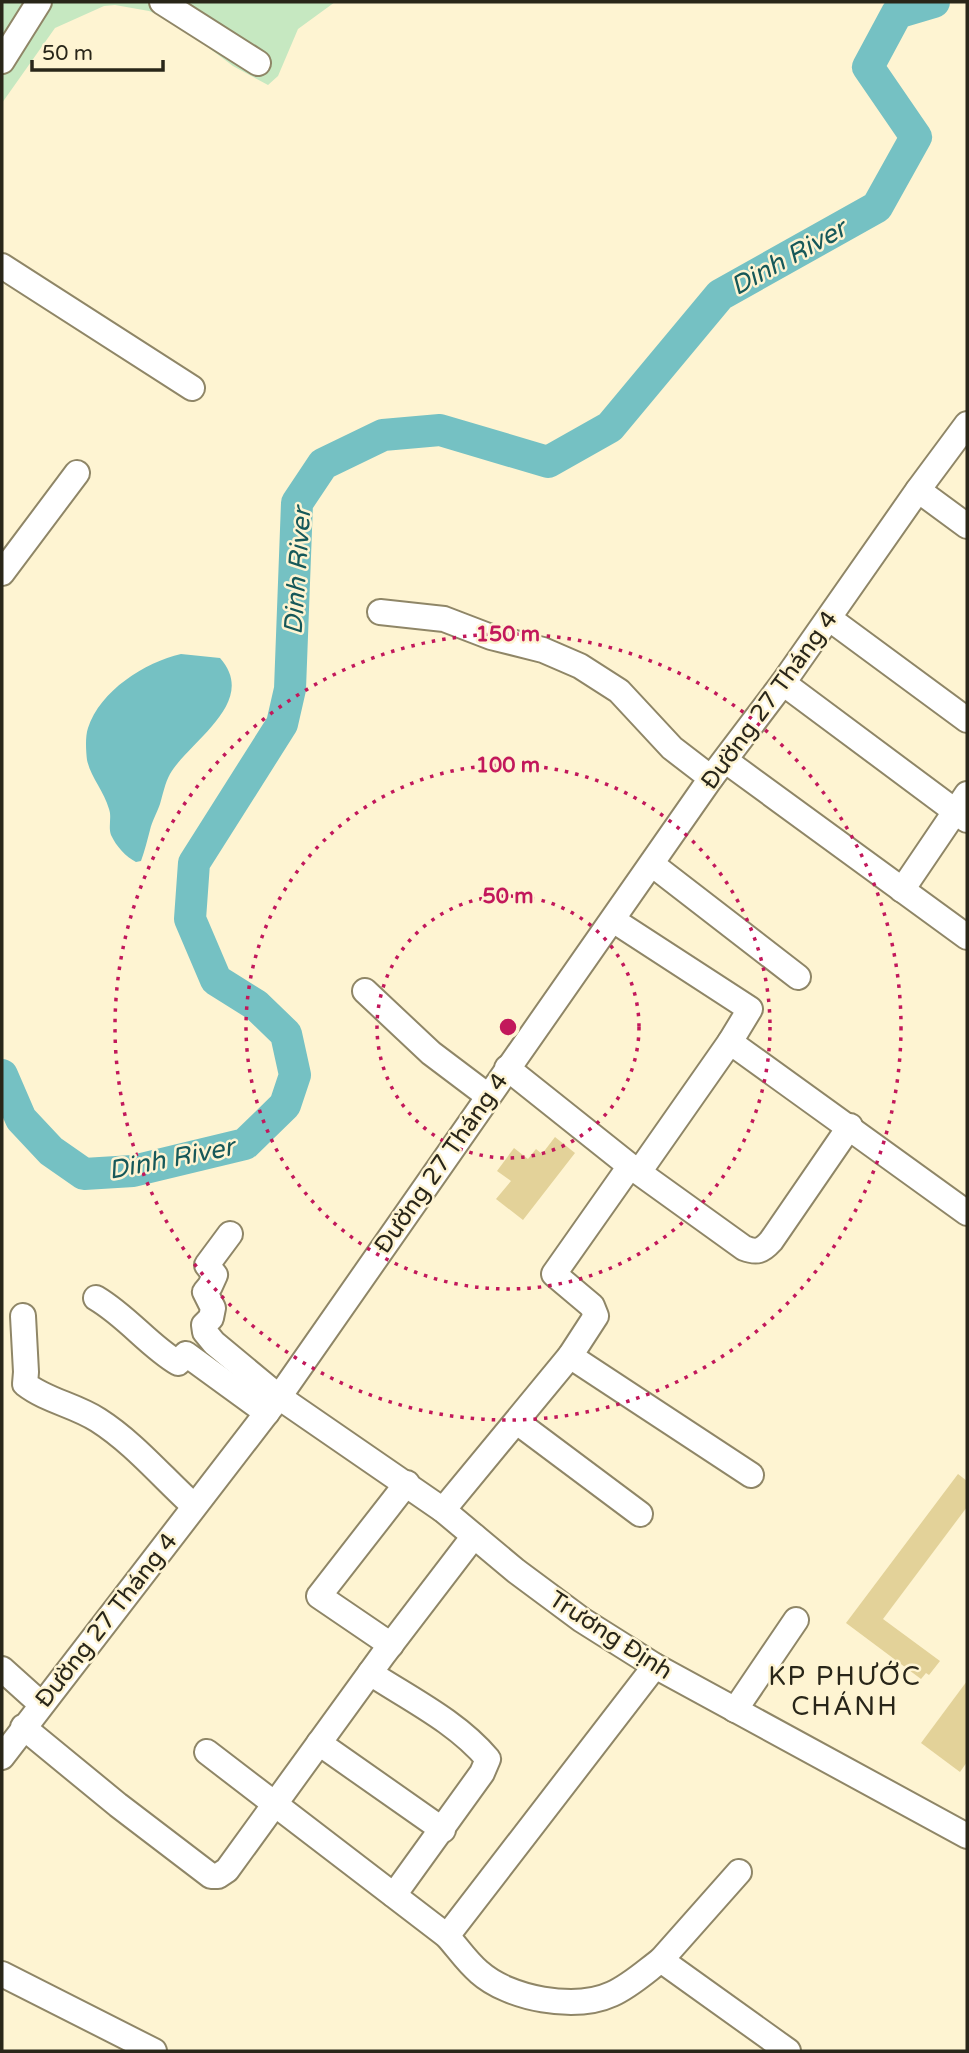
<svg xmlns="http://www.w3.org/2000/svg" width="969" height="2053" viewBox="0 0 969 2053" font-family="'Varela Round',sans-serif">
  <rect width="100%" height="100%" fill="#fef4d2"/>
  <path fill="#c6e8c1" d="M 2,2 L 335,2 L 298,29 L 278,76 L 268,85 L 233,66 L 172,20 L 149,11 L 115,5 L 104,6 L 55,28 L 2,103 Z"/>
  <path fill="#75c1c3" d="M 181,654 L 220,658 C 259,702 190,740 170,774 C 165,783 163,794 160,804 C 157,813 152,821 150,830 C 147,841 145,850 141,861 L 136,862 C 126,857 116,846 111,835 C 108,827 112,817 109,809 C 104,791 91,778 87,760 C 86,751 85,737 88,728 C 100,691 145,662 181,654 Z"/>
  <g fill="none" stroke-linecap="round" stroke-linejoin="round">
    <path stroke="#75c1c3" stroke-width="32" d="M 2,1075 L 21,1119 L 51,1151 L 84,1174 L 133,1171 L 245,1144 L 285,1105 L 295,1075 L 286,1034 L 256,1005 L 216,980 L 190,919 L 194,863 L 282,724 L 290,689 L 297,503 L 323,464 L 383,435 L 440,430 L 548,462 L 610,427 L 720,295 L 877,207 L 916,137 L 868,67 L 897,13 L 934,2"/>
  </g>
  <g fill="#e3d299">
    <path d="M 555,1137 L 575,1153 L 523,1220 L 496,1199 L 511,1181 L 497,1171 L 514,1148 L 528,1159 L 536,1149 L 542,1154 Z"/>
    <path d="M 958,1474 L 967,1481 L 967,1507 L 883,1619 L 940,1661 L 929,1675 L 926,1673 L 921,1679 L 846,1623 Z"/>
    <path d="M 967,1681 L 967,1762 L 960,1772 L 921,1743 Z"/>
  </g>
  <g fill="none" stroke-linecap="round" stroke-linejoin="round">
    <defs>
      <g id="minor">
        <path d="M 162,2 L 258,63"/>
        <path d="M 2,61 L 39,2"/>
        <path d="M 2,266 L 192,388"/>
        <path d="M 918,490 L 967,526"/>
        <path d="M 2,573 L 77,473"/>
        <path d="M 380,612 L 444,619 L 491,637 L 543,650 L 580,666 L 619,691 L 672,748 L 711,778"/>
        <path d="M 830,619 L 967,720"/>
        <path d="M 783,683 L 967,820"/>
        <path d="M 726,761 L 967,937"/>
        <path d="M 653,865 L 798,977"/>
        <path d="M 902,890 L 967,794"/>
        <path d="M 613,920 L 750,1009 L 730,1042 L 967,1213"/>
        <path d="M 365,991 L 431,1053 L 488,1096"/>
        <path d="M 507,1068 L 630,1166 L 744,1248 C 757,1253 762,1251 771,1241 L 850,1126"/>
        <path d="M 639,1172 L 730,1042"/>
        <path d="M 230,1234 L 207,1265 L 215,1275 L 210,1286 L 205,1292 L 213,1308 L 211,1318 L 204,1325 L 205,1332 L 214,1343 L 279,1397 L 443,1510 L 516,1571 L 582,1620 L 655,1666 L 967,1836"/>
        <path d="M 96,1298 C 128,1317 149,1346 178,1363 L 186,1354 L 267,1413"/>
        <path d="M 23,1316 L 26,1372 L 25,1384 C 47,1401 75,1405 98,1420 C 134,1443 162,1477 194,1506"/>
        <path d="M 570,1356 L 751,1475"/>
        <path d="M 517,1422 L 640,1514"/>
        <path d="M 443,1510 L 570,1356 L 596,1316 L 592,1306 L 554,1274 L 630,1166"/>
        <path d="M 391,1645 L 319,1596 L 407,1483"/>
        <path d="M 2,1669 L 41,1704"/>
        <path d="M 370,1673 C 410,1699 457,1722 488,1759 L 482,1773 L 394,1895"/>
        <path d="M 735,1710 L 796,1620"/>
        <path d="M 23,1727 L 118,1805 L 211,1876 L 218,1876 L 227,1870 L 383,1655 L 474,1536"/>
        <path d="M 319,1743 L 443,1830"/>
        <path d="M 207,1752 L 447,1936 C 457,1947 467,1962 479,1972 C 509,1999 575,2011 612,1994 C 630,1986 645,1972 661,1960 L 788,2051"/>
        <path d="M 2,1757 L 279,1397 L 711,778 L 783,683 L 918,490 L 967,424"/>
        <path d="M 447,1936 L 655,1666"/>
        <path d="M 661,1960 L 739,1872"/>
        <path d="M 2,1974 L 154,2051"/>
      </g>
    </defs>
    <use href="#minor" stroke="#8f8667" stroke-width="28"/>
    <use href="#minor" stroke="#fff" stroke-width="24"/>
  </g>
  <g fill="none" stroke="#c2185b" stroke-width="3.5" stroke-dasharray="3.5 7">
    <circle cx="508" cy="1027" r="131"/>
    <circle cx="508" cy="1027" r="262"/>
    <circle cx="508" cy="1027" r="393"/>
  </g>
  <g text-anchor="middle" stroke-width="5" stroke-linejoin="round" paint-order="stroke">
    <g font-size="24" fill="#292619" stroke="#fef4d2">
      <text transform="translate(769 700) rotate(-54)" y="8">Đường 27 Tháng 4</text>
      <text transform="translate(441 1163) rotate(-55)" y="8">Đường 27 Tháng 4</text>
      <text transform="translate(106 1620) rotate(-52)" y="8">Đường 27 Tháng 4</text>
      <text transform="translate(611 1635) rotate(33)" y="8">Trương Định</text>
    </g>
    <g font-size="26" font-style="italic" fill="#165859" stroke="#fef4d2">
      <text transform="translate(788 257) rotate(-29)" y="9">Dinh River</text>
      <text transform="translate(297 571) rotate(-86)" y="9">Dinh River</text>
      <text transform="translate(171 1158) rotate(-11)" y="9">Dinh River</text>
    </g>
    <g font-size="26" letter-spacing="2" fill="#292619" stroke="#fef4d2">
      <text x="845" y="1685">KP PHƯỚC<tspan x="845" dy="30">CHÁNH</tspan></text>
    </g>
  </g>
  <circle cx="508" cy="1027" r="10" fill="#c2185b" stroke="#fef4d2" stroke-width="3.5"/>
  <g font-size="21" text-anchor="middle" font-weight="bold" fill="#c2185b" stroke="#fef4d2" stroke-width="5" stroke-linejoin="round" paint-order="stroke">
    <text x="508" y="641">150 m</text>
    <text x="508" y="772">100 m</text>
    <text x="508" y="903">50 m</text>
  </g>
  <rect width="969" height="2053" fill="none" stroke="#292619" stroke-width="7"/>
  <path d="M32 60v10h131v-10" fill="none" stroke="#292619" stroke-width="3.5"/>
  <text x="42" y="60" font-size="21" fill="#292619" stroke="#fef4d2" stroke-width="5" paint-order="stroke">50 m</text>
</svg>
